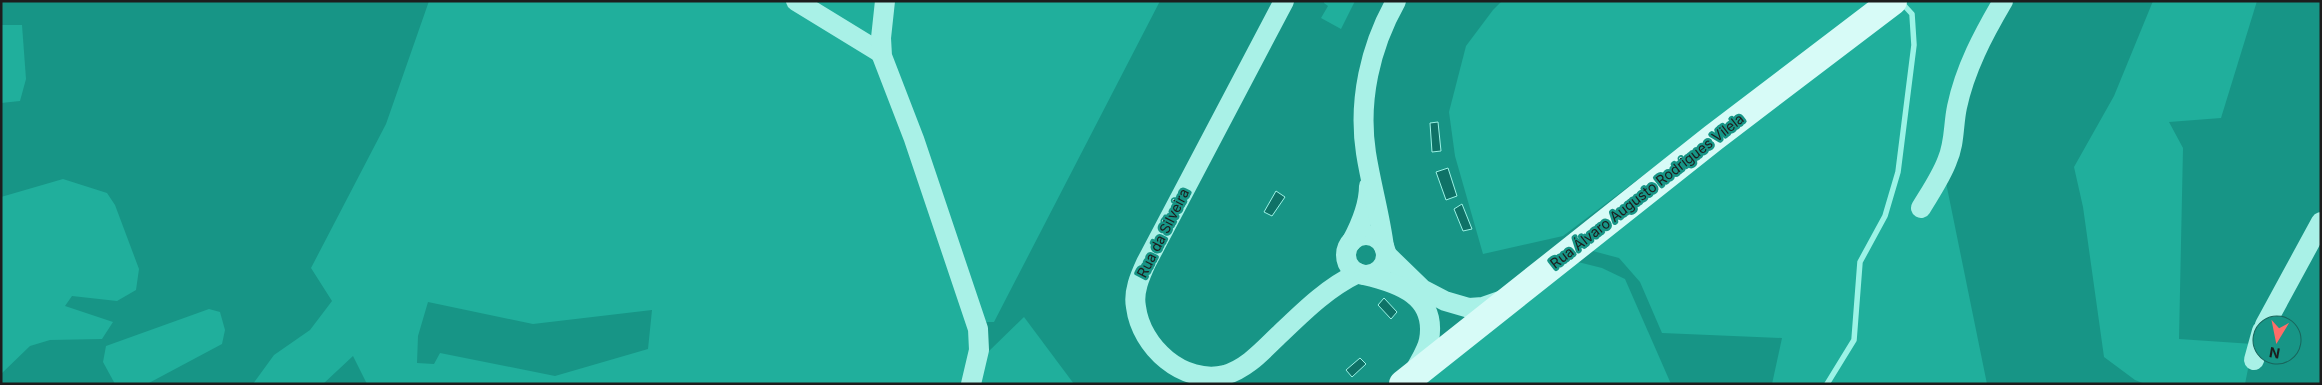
<svg xmlns="http://www.w3.org/2000/svg" width="2322" height="385" viewBox="0 0 2322 385" font-family="Inter,sans-serif">
  <rect width="100%" height="100%" fill="#179586"/>
  <g fill="#20af9c" fill-rule="evenodd">
    <path d="M 429,1 L 1160,1 L 994,322 L 986,322 L 972,342 L 964,384 L 367,384 L 353,356 L 323,384 L 253,384 L 274,355 L 310,330 L 332,301 L 311,268 L 386,124 ZM 428,302 L 533,324 L 652,310 L 648,349 L 555,376 L 440,353 L 434,364 L 417,363 L 418,336 Z"/>
    <path d="M 1324,1 L 1355,1 L 1341,29 L 1321,18 L 1328,6 L 1324,3 Z"/>
    <path d="M 1502,1 L 1874,1 L 1563,236 L 1483,254 L 1455,156 L 1449,112 L 1466,46 L 1493,10 Z"/>
    <path d="M 1909,1 L 1994,1 L 1940,153 L 1987,384 L 1772,384 L 1782,338 L 1662,333 L 1640,282 L 1619,258 L 1589,250 Z"/>
    <path d="M 2153,1 L 2257,1 L 2221,118 L 2169,122 L 2183,148 L 2179,339 L 2253,344 L 2245,384 L 2145,384 L 2135,380 L 2104,357 L 2083,207 L 2074,167 L 2114,96 Z"/>
    <path d="M 1,25 L 22,25 L 26,79 L 20,101 L 1,103 Z"/>
    <path d="M 63,179 L 107,193 L 115,205 L 139,269 L 136,290 L 117,301 L 72,296 L 65,306 L 113,322 L 102,339 L 50,340 L 30,346 L 1,374 L 1,197 Z"/>
    <path d="M 1578,262 L 1602,268 L 1625,279 L 1671,384 L 1420,384 Z"/>
    <path d="M 209,309 L 220,312 L 225,330 L 222,344 L 147,384 L 115,384 L 103,362 L 106,346 Z"/>
    <path d="M 1024,317 L 1074,384 L 977,384 L 988,352 Z"/>
  </g>
  <g fill="#0f7267" stroke="#9bf3e6">
    <path d="M 1438,122 L 1441,151 L 1432,152 L 1430,123 Z"/>
    <path d="M 1448,168 L 1457,196 L 1446,200 L 1436,172 Z"/>
    <path d="M 1276,191 L 1285,197 L 1272,216 L 1264,212 Z"/>
    <path d="M 1462,204 L 1472,229 L 1463,231 L 1454,209 Z"/>
    <path d="M 1384,298 L 1397,312 L 1391,319 L 1378,305 Z"/>
    <path d="M 1360,358 L 1366,364 L 1352,377 L 1346,370 Z"/>
  </g>
  <g fill="none" stroke-linecap="round" stroke-linejoin="round">
    <path stroke="#9bf3e6" stroke-width="5.5" d="M 1827,384 L 1854,340 L 1860,262 L 1885,216 L 1898,172 L 1914,45 L 1912,14 L 1901,2"/>
    <g stroke="#a9f1e7" stroke-width="20">
      <path d="M 796,1 L 881,53"/>
      <path d="M 885,1 L 881,38 L 882,56 L 914,139 L 978,329 L 979,350 L 971,384"/>
      <path d="M 1284,1 L 1146,263 C 1140,276 1133,292 1136,307 C 1141,347 1183,385 1225,375 C 1248,368 1263,350 1280,334 C 1304,311 1327,288 1358,273"/>
      <path d="M 1921,208 C 1930,193 1941,177 1947,161 C 1955,143 1953,126 1957,107 C 1965,69 1983,35 2003,1"/>
      <circle cx="1366" cy="255" r="20"/>
      <path d="M 1352,241 C 1361,224 1369,206 1369,186"/>
      <path d="M 1384,247 C 1380,215 1371,185 1366,153 C 1358,101 1370,47 1396,1"/>
      <path d="M 1386,254 L 1422,289 L 1445,301 L 1469,308 L 1483,307 L 1503,300"/>
      <path d="M 1364,275 C 1399,283 1437,296 1429,340 C 1427,351 1419,362 1414,372"/>
      <path d="M 2265,325 L 2321,222"/>
      <path d="M 2254,360 L 2262,331"/>
    </g>
    <path stroke="#d7fbf7" stroke-width="28" d="M 1403,384 L 1713,138 L 1893,1"/>
  </g>
  <g text-anchor="middle" stroke-width="5" stroke-linejoin="round" paint-order="stroke">
    <g font-size="14" fill="#1d1d1d" stroke="#179586">
      <text transform="translate(1647 191) rotate(-38)" y="5">Rua Álvaro Augusto Rodrigues Vilela</text>
      <text transform="translate(1163 233) rotate(-63)" y="5">Rua da Silveira</text>
    </g>
  </g>
  <rect width="2322" height="385" fill="none" stroke="#1d1d1d" stroke-width="5"/>
  <g transform="translate(2277 340) rotate(190)"><circle r="24" fill="#179586" stroke="#19655c"/>
  <path d="M0-4L9 19L0 12L-9 19Z" fill="#ff6d68"/>
  <text y="-8" font-size="14" font-weight="bold" text-anchor="middle" fill="#1d1d1d">N</text>
  </g>
</svg>
